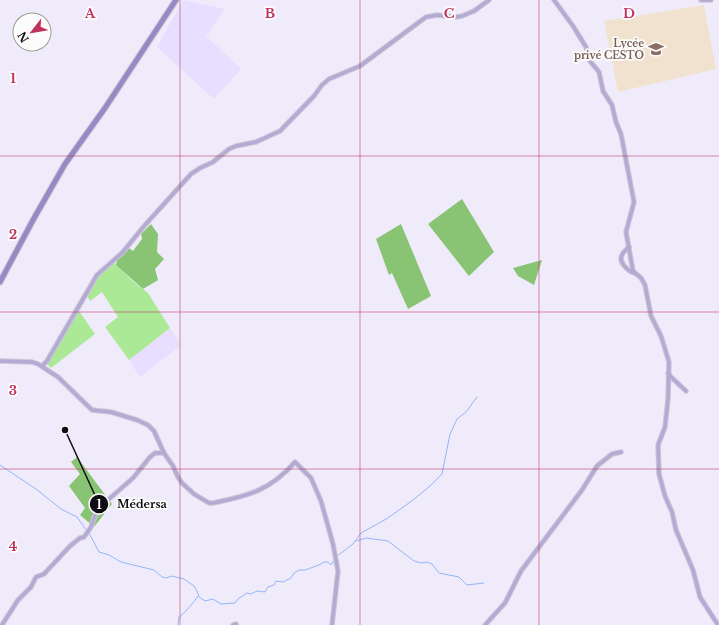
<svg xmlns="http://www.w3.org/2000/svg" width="719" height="625" viewBox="0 0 719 625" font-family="'Libre Baskerville',serif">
  <rect width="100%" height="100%" fill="#f0ebfb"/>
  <g fill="#e8deff">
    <path d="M 183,0 L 225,9 L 206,36 L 241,69 L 214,99 L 157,47 Z"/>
    <path d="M 170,328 L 181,345 L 140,377 L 129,360 Z"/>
  </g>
  <path fill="#f1e2cf" d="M 704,5 L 716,69 L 618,92 L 604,21 Z"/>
  <g fill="#ace996">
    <path d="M 113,262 L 135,283 L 148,293 L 170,328 L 129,360 L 105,327 L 118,317 L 102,292 L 90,301 L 87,296 L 101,273 Z"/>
    <path d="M 79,311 L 95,334 L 51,368 L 47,364 Z"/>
  </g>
  <g fill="#88c473">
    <path d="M 462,199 L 494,252 L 469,276 L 428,224 Z"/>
    <path d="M 151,224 L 158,234 L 157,252 L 164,259 L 155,269 L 158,280 L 143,289 L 116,265 L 117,260 L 129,248 L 133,251 L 142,239 L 141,234 Z"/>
    <path d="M 401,224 L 431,296 L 408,309 L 392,273 L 389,275 L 376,239 Z"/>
    <path d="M 542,260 L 534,285 L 518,276 L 513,268 Z"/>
    <path d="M 77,457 L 112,504 L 94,527 L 80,515 L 85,508 L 69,486 L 80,474 L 71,462 Z"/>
  </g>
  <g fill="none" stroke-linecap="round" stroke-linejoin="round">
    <g stroke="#93b6f8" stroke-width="1">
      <path d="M 0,465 L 36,489 L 61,509 L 77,517 L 87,531"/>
      <path d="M 89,533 L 99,552 L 109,555 L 121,562 L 154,570 L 162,577 L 166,578 L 172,576 L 184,579 L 194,586 L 197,591 L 199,597 L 205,601 L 213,599 L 221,604 L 235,603 L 238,599 L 247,593 L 251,594 L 257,591 L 265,592 L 268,587 L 274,585 L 276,581 L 283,582 L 291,578 L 294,573 L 299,570 L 305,570 L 319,565 L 324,562 L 328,562 L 331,565 L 334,560"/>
      <path d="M 356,541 L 366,538 L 388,541 L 414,561 L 421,563 L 427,562 L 432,564 L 439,573 L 459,577 L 467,585 L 484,583"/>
      <path d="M 337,556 L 353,544 L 361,533 L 388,518 L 413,500 L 430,486 L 442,474 L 450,434 L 457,419 L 466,412 L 477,397"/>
      <path d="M 178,625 L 179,617 C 182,616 196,600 198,596"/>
    </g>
    <defs>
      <g id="street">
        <path d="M 554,0 L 573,26 L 586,47 L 590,61 L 599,72 L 603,91 L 612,105 L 616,122 L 621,134 L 634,202 L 626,232 L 633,271 L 641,278 L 645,285 L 651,316 L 661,336 L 669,362 L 668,399 L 665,427 L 658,445 L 659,474 L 665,496 L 672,512 L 676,530 L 693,570 L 700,597 L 718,625"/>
        <path d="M 701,0 L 711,0"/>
        <path d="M 629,247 C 627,249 623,252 622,255 C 618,262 628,271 634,273"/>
        <path d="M 0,361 L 32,362 L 38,364 L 58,377 L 92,410 L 111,412 L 137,420 L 148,425 L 154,431 L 164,453 L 173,466 L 178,477 L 182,483 L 194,494 L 209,503 L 213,503 C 248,496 271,490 295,462 L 311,478 L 321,501 L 333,544 L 338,571 L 332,625"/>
        <path d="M 42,366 L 47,361 L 97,275 L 122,253 L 145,225 L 191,174 L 200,168 L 213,162 L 229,149 L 236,146 L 256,142 L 280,131 L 314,96 L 322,85 L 329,79 L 360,66 L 426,17 L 437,15 L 456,17 L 462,16 L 474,11 L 489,0"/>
        <path d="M 668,373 L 671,377 L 686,391"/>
        <path d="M 2,625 L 18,600 L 31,587 L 36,577 L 44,574 L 70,546 L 80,538 L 84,537 L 91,527 L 94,518 L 101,506 L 133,478 L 150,457 L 155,453 L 164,453"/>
        <path d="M 233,625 L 236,624"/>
        <path d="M 485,625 L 505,603 L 521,571 L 582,490 L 597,466 L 612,454 L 621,452"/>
      </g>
      <path id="secondary" d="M 0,282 L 33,220 L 65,164 L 105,108 L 176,0"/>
    </defs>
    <use href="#street" stroke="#ccc7d6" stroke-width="5.5"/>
    <use href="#secondary" stroke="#ccc7d6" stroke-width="7"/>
    <use href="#street" stroke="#b3abd3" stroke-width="3.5"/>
    <use href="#secondary" stroke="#9789c4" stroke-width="5"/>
  </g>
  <path fill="none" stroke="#c0315b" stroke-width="1" stroke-opacity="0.55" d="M 180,0 L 180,625M 360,0 L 360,625M 539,0 L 539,625M 0,156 L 719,156M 0,312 L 719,312M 0,469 L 719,469"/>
  <defs>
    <symbol id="school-bare" viewBox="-9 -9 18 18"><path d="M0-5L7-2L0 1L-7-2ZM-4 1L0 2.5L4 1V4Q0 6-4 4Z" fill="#8d6e63" stroke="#fcfcfc" stroke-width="2.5" paint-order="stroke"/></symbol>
  </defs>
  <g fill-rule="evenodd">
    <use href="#school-bare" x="645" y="38" width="22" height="22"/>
  </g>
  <g text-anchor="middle" stroke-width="3.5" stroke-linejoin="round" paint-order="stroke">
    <g font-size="10" font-weight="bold" fill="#785e54" stroke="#fcfcfc" text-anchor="end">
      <text x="644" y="47">Lycée<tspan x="644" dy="12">privé CESTO</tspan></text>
    </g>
  </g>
  <g font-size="13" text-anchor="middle" font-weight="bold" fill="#c0315b" stroke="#fcfcfc" stroke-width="3.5" stroke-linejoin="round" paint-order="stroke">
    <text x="90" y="18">A</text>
    <text x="270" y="18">B</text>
    <text x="449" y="18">C</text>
    <text x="629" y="18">D</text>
    <text x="13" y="83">1</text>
    <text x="13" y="239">2</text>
    <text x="13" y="395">3</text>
    <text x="13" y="551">4</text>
  </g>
  <path fill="none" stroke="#0f0c14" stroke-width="1.5" d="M65 430L99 504"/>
  <g fill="#0f0c14" stroke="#fcfcfc" stroke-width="1.5">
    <circle cx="65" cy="430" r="4"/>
    <circle cx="99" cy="504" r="10"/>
  </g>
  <g font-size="12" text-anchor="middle" font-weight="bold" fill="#fff">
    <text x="99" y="509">1</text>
  </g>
  <g font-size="11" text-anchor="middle" font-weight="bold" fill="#0f0c14" stroke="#fcfcfc" stroke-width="3.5" stroke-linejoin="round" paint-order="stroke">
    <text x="142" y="508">Médersa</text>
  </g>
  <g transform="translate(32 32) rotate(239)"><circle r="19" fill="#fcfcfc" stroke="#9d9c9f"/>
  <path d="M0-3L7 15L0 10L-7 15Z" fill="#c0315b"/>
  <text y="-6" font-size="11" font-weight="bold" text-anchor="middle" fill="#0f0c14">N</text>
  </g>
</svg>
